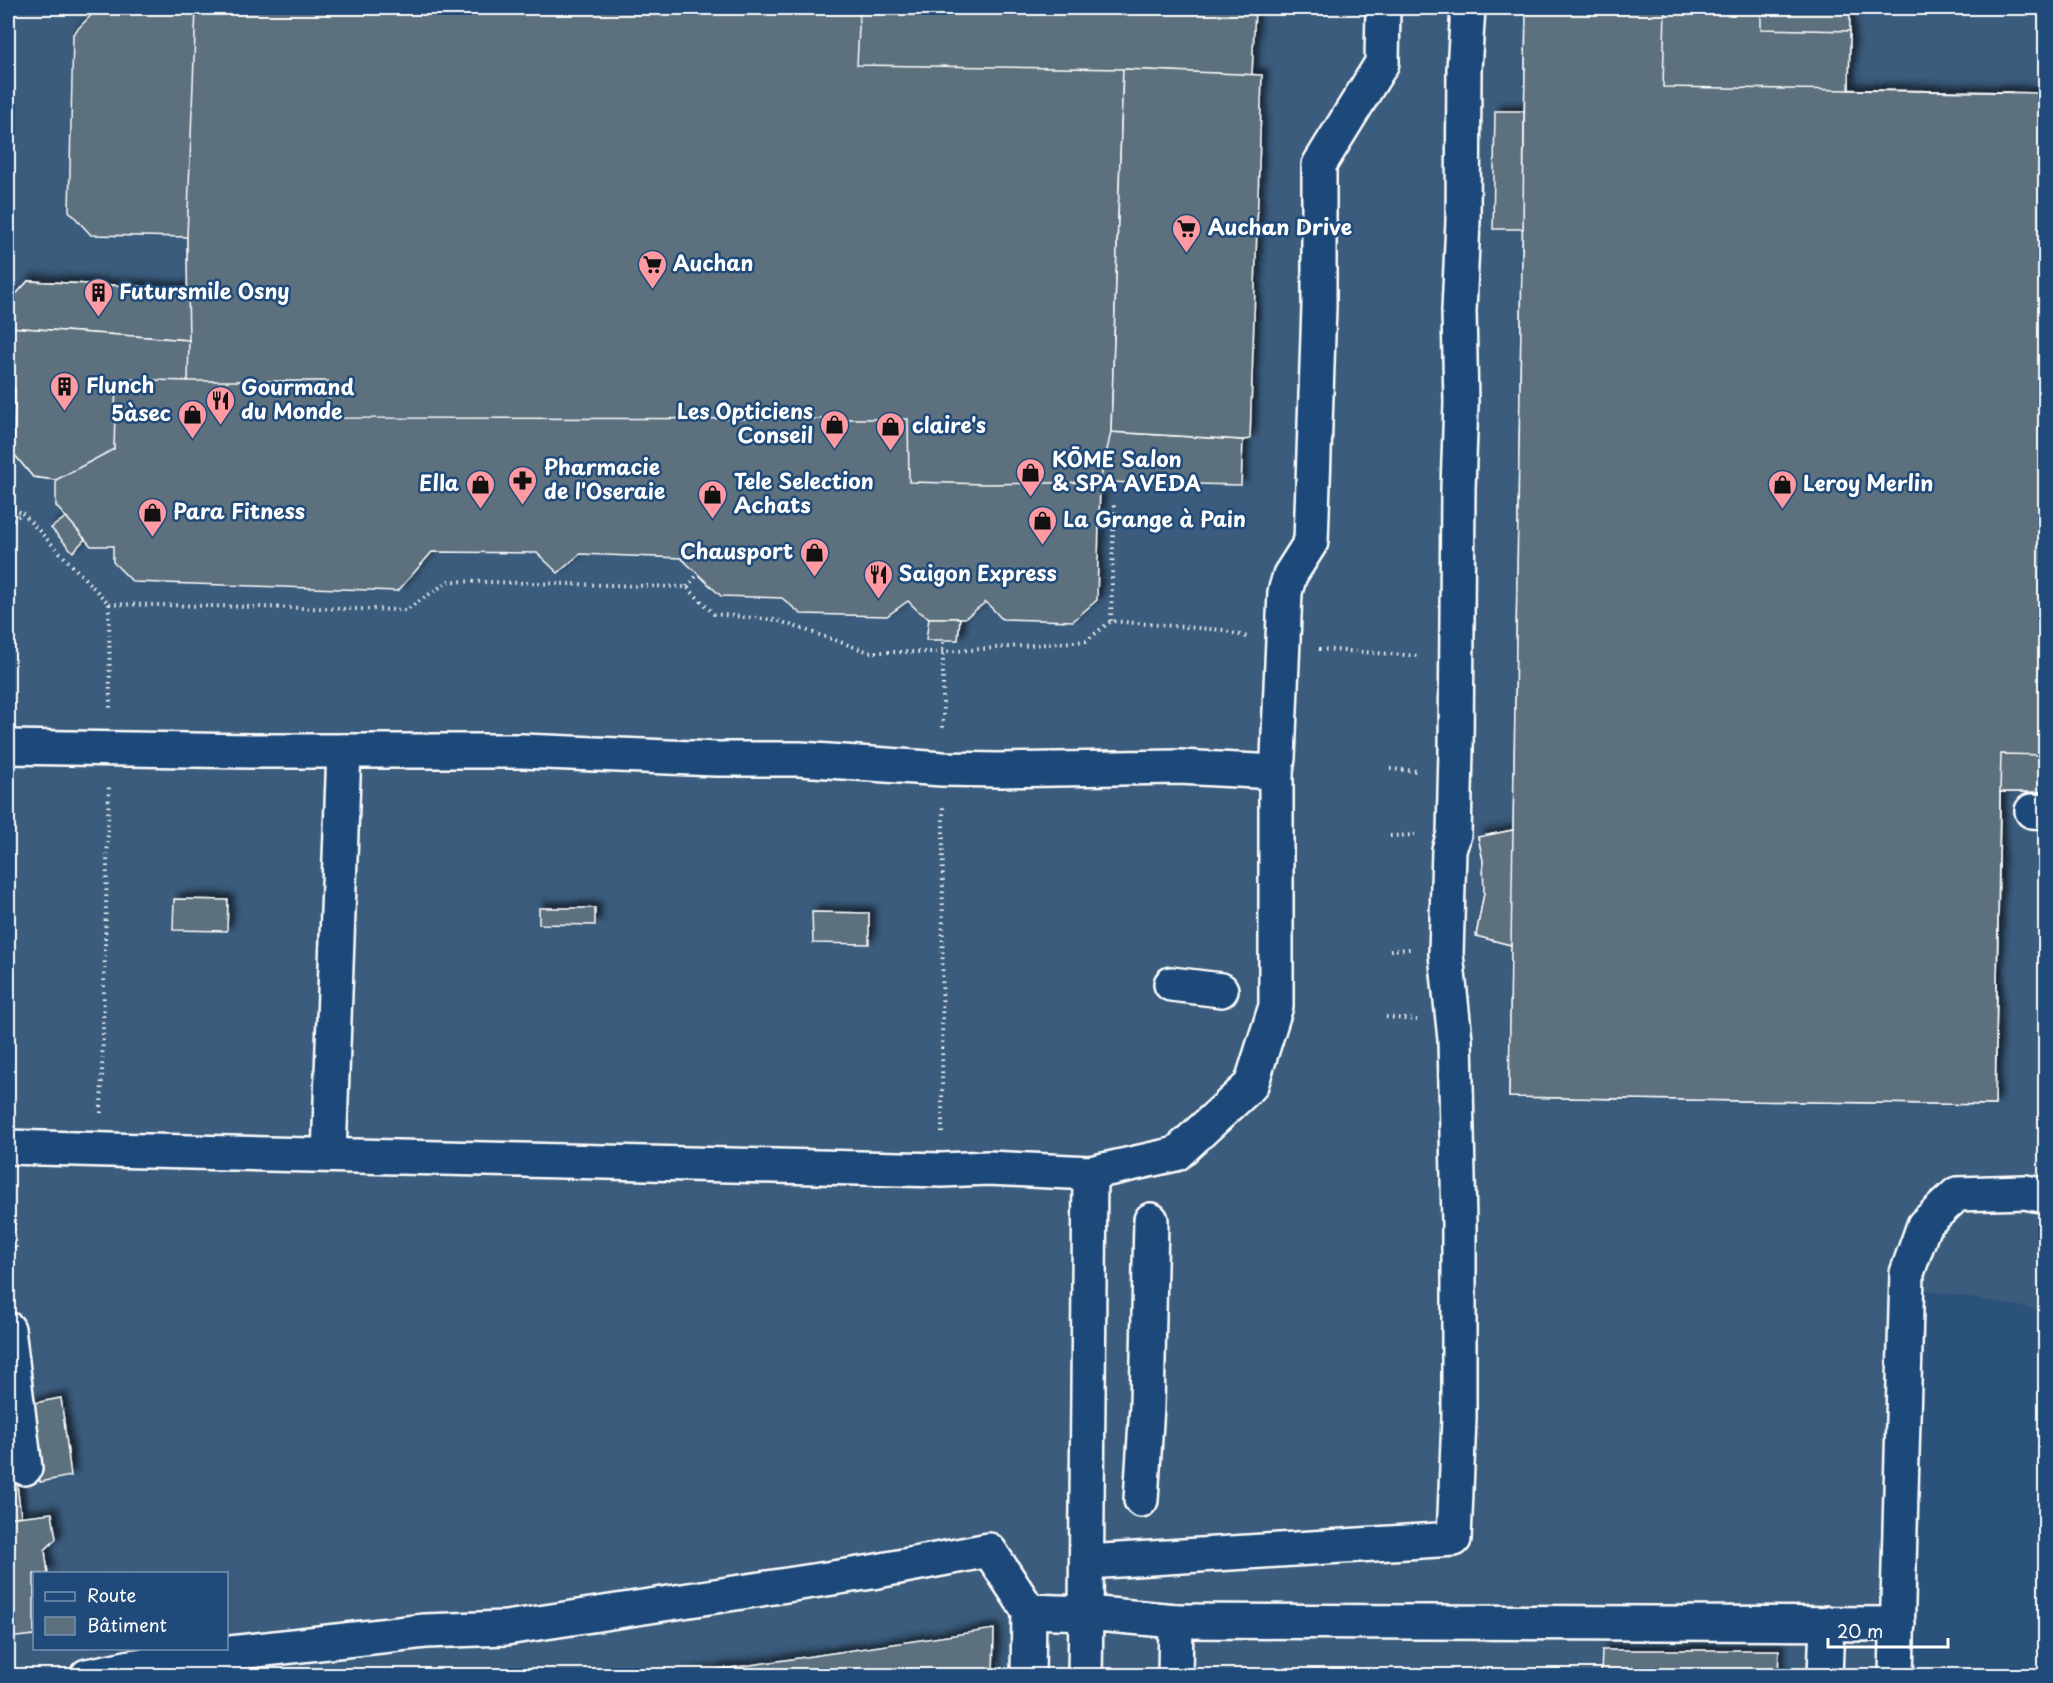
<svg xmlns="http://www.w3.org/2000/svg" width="2053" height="1683" viewBox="0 0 2053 1683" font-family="'Playpen Sans',sans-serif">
  <defs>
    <filter id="shadow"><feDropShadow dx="5.5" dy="-5.5" stdDeviation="3" flood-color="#0009"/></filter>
  </defs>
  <rect width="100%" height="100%" fill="#2b527b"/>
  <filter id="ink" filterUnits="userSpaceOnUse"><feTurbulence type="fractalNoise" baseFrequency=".0167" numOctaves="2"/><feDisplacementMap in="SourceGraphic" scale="12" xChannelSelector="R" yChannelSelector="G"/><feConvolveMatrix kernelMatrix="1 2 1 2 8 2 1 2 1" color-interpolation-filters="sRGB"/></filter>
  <g filter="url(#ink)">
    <path fill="#3a5b7c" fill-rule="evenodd" d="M 8,8 L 2045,8 L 2045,1311 L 1925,1290 L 1911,1675 L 8,1676 ZM 34,1574 L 226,1574 L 226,1648 L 34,1648 Z"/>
    <g fill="#5d707e" stroke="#fff" stroke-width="1.5" filter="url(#shadow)">
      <path d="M 139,8 L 1255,8 L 1252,75 L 1123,69 L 1111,432 L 1243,440 L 1241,485 L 1100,482 L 1097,600 L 1073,621 L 1002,619 L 986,602 L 965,618 L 929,618 L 918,611 L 908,601 L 887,616 L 801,614 L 782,598 L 721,596 L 681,558 L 580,554 L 558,573 L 537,553 L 432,552 L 398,591 L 133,582 L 113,562 L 113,546 L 91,546 L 56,506 L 56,480 L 33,477 L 14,454 L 15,389 L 8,379 L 8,303 L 28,281 L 188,289 L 187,237 L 91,235 L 69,211 L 73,34 L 97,9 L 139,11 Z"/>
      <path d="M 196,8 L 860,8 L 857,65 L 1123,69 L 1111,432 L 1100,482 L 988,484 L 909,482 L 908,419 L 330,418 L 328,381 L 188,381 L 187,237 Z"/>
      <path d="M 1526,8 L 1665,8 L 1663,87 L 2012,92 L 1995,1105 L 1509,1097 Z"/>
      <path d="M 1526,8 L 1850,8 L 1849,90 L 2046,93 L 2046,792 L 2000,792 L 1995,1105 L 1509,1097 L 1511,945 L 1476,936 L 1484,893 L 1483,860 L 1478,837 L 1513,830 Z"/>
      <path d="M 1665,8 L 1761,8 L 1761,29 L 1850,31 L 1849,90 L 1663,87 Z"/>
      <path d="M 1123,69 L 1262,75 L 1250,439 L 1243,440 L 1111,432 Z"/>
      <path d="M 1495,111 L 1524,111 L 1523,229 L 1493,229 Z"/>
      <path d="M 28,281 L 188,289 L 189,340 L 8,327 L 8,303 Z"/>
      <path d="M 8,327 L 189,340 L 188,381 L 116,379 L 114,449 L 56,480 L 33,477 L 14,454 L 15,389 L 8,379 Z"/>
      <path d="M 66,517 L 85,539 L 73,552 L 51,528 Z"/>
      <path d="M 929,618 L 960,618 L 958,640 L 926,640 Z"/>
      <path d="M 2001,754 L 2046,755 L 2046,792 L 2000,792 Z"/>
      <path d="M 1513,830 L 1511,945 L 1476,936 L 1484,893 L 1483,860 L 1478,837 Z"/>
      <path d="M 174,899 L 228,900 L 227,931 L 173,930 Z"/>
      <path d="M 539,908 L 595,908 L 595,925 L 539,924 Z"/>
      <path d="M 812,912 L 869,913 L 869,944 L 813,943 Z"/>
      <path d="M 61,1398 L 71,1476 L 40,1482 L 29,1404 Z"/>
      <path d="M 8,1415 L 21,1516 L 8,1518 Z"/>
      <path d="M 52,1513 L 56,1539 L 45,1550 L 48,1574 L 34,1574 L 34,1635 L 8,1638 L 8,1518 Z"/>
      <path d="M 994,1629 L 993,1676 L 676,1676 L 860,1649 Z"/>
      <path d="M 1602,1650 L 1779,1650 L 1778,1676 L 1601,1676 Z"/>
      <path d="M 724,1669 L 723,1676 L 676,1676 Z"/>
    </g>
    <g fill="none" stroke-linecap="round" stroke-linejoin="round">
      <defs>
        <g id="minor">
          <path d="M 8,747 L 251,751 L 522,751 L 716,759 L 800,759 L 943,769 L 999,770 L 1179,767 L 1276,772"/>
          <path d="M 2032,811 L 2046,812"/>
          <path d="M 1171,984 L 1221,990"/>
          <path d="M 8,1147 C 319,1157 630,1161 942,1170 L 988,1168 L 1090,1173 L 1176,1154 L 1251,1085 L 1276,1006 L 1276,772 L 1278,758 L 1285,592 L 1290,575 L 1311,542 L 1319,306 L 1319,165 L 1382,63 L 1383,8"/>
          <path d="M 329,1154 L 344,751"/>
          <path d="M 8,1329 L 25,1468"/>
          <path d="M 1141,1500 L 1147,1406 L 1151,1220"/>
          <path d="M 1087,1562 L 1454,1539 L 1459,1418 L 1459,1223 L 1455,1039 L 1446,954 L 1449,850 L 1454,834 L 1456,751 L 1458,488 L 1461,403 L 1459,311 L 1463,221 L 1464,69 L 1468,8"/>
          <path d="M 1176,1621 L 1898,1624"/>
          <path d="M 87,1676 L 136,1666 L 231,1653 L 425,1631 L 506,1628 L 872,1572 L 989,1550 L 1029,1611 L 1086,1613 L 1090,1173"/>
          <path d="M 1028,1676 L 1029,1611"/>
          <path d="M 1085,1676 L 1086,1613 L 1176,1621 L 1175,1676"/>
          <path d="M 1825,1676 L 1827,1623"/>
          <path d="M 1896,1676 L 1907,1273 L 1924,1225 L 1957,1194 L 2025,1192 L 2046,1196"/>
        </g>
      </defs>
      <use href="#minor" stroke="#fff" stroke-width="38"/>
      <g stroke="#fff" stroke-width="4" stroke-dasharray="1.5 4.5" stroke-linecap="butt">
        <path d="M 8,506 L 22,513"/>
        <path d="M 8,524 L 22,513 L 109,604 L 406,610 L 449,581 L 687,587 L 714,614 L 776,620 L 869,652 L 943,652 L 1086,641 L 1111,621 L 1222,630 L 1247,637"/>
        <path d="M 687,587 L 698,574"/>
        <path d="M 109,604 L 110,711"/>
        <path d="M 1111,621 L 1114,501"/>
        <path d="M 943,642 L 943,731"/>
        <path d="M 1319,649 L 1419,656"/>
        <path d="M 1390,769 L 1419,771"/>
        <path d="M 1390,836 L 1415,835"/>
        <path d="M 1390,950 L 1410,949"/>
        <path d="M 1386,1017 L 1417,1020"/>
        <path d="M 101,1113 L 109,784"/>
        <path d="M 942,1133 L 943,805"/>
        <path d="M 8,1256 L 16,1250 L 9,1184"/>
      </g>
      <use href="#minor" stroke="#1f4a7a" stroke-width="33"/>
    </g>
  </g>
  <defs>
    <symbol id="supermarket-pin" viewBox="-11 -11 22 30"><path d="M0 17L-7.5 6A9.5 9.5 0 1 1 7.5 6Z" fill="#ff9aa2" stroke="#1f4a7a"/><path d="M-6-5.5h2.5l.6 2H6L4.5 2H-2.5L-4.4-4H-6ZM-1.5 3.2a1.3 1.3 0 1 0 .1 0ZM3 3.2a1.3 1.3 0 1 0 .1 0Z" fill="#111"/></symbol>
    <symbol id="building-pin" viewBox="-11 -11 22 30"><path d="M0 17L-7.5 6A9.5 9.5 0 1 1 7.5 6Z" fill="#ff9aa2" stroke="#1f4a7a"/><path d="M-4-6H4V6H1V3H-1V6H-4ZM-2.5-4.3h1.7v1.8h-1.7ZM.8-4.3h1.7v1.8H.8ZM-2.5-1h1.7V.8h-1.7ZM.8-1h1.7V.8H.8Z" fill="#111"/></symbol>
    <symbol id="restaurant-pin" viewBox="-11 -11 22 30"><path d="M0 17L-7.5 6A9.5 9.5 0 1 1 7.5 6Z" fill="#ff9aa2" stroke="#1f4a7a"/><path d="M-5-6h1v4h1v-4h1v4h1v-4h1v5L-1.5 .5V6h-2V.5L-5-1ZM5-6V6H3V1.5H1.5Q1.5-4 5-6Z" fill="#111"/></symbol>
    <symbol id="shop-pin" viewBox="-11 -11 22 30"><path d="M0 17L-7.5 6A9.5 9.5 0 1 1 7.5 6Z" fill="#ff9aa2" stroke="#1f4a7a"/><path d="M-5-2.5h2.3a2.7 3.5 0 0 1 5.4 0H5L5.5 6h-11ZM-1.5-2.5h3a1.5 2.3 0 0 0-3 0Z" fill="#111"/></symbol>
    <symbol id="pharmacy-pin" viewBox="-11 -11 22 30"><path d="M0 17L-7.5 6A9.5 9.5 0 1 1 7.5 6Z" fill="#ff9aa2" stroke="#1f4a7a"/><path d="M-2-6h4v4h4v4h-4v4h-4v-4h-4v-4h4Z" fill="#111"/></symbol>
  </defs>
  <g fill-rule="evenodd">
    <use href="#supermarket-pin" x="1170" y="212" width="33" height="45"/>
    <use href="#supermarket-pin" x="636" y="248" width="33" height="45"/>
    <use href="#building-pin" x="82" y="276" width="33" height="45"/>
    <use href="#building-pin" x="48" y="370" width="33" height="45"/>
    <use href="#restaurant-pin" x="204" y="384" width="33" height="45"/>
    <use href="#shop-pin" x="176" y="398" width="33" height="45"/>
    <use href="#shop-pin" x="818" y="408" width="33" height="45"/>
    <use href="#shop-pin" x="874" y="410" width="33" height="45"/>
    <use href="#shop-pin" x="1014" y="456" width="33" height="45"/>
    <use href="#pharmacy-pin" x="506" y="464" width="33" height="45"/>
    <use href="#shop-pin" x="464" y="468" width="33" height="45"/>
    <use href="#shop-pin" x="1766" y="468" width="33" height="45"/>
    <use href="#shop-pin" x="696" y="478" width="33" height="45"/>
    <use href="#shop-pin" x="136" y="496" width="33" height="45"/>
    <use href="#shop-pin" x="1026" y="504" width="33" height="45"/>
    <use href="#shop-pin" x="798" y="536" width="33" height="45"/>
    <use href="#restaurant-pin" x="862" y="558" width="33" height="45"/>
  </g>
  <g text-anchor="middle" stroke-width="5" stroke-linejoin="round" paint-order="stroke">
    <g font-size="21" font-weight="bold" fill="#fff" stroke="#1f4a7a" text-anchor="start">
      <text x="1208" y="235">Auchan Drive</text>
      <text x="673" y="271">Auchan</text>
      <text x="119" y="299">Futursmile Osny</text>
      <text x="86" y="393">Flunch</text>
      <text x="241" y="395">Gourmand<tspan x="241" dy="24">du Monde</tspan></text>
      <text x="813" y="419" text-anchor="end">Les Opticiens<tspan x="813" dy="24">Conseil</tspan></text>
      <text x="171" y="421" text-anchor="end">5àsec</text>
      <text x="912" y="433">claire's</text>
      <text x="1052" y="467">KŌME Salon<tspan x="1052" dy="24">&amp; SPA AVEDA</tspan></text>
      <text x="544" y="475">Pharmacie<tspan x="544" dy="24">de l'Oseraie</tspan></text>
      <text x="734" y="489">Tele Selection<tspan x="734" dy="24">Achats</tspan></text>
      <text x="459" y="491" text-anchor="end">Ella</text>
      <text x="1803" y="491">Leroy Merlin</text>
      <text x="173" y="519">Para Fitness</text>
      <text x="1063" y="527">La Grange à Pain</text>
      <text x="793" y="559" text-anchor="end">Chausport</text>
      <text x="899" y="581">Saigon Express</text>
    </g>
  </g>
  <rect width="2053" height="1683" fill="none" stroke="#1f4a7a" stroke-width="30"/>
  <rect x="15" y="15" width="2023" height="1653" fill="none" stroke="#fff" stroke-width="2" filter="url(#ink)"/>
  <rect x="33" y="1572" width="195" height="78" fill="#1f4a7a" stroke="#7992af" stroke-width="1.5"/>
  <rect x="45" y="1592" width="30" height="9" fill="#1f4a7a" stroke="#7992af" stroke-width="1.5"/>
  <text x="87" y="1602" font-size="18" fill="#ffffff">Route</text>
  <rect x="45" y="1617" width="30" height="18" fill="#5d707e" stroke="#7992af" stroke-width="1.5"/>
  <text x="87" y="1632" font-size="18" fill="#ffffff">Bâtiment</text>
  <path d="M1828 1638v9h120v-9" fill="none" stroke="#ffffff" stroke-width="3"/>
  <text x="1837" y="1638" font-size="18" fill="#ffffff" stroke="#1f4a7a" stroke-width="4.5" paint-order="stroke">20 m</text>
</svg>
